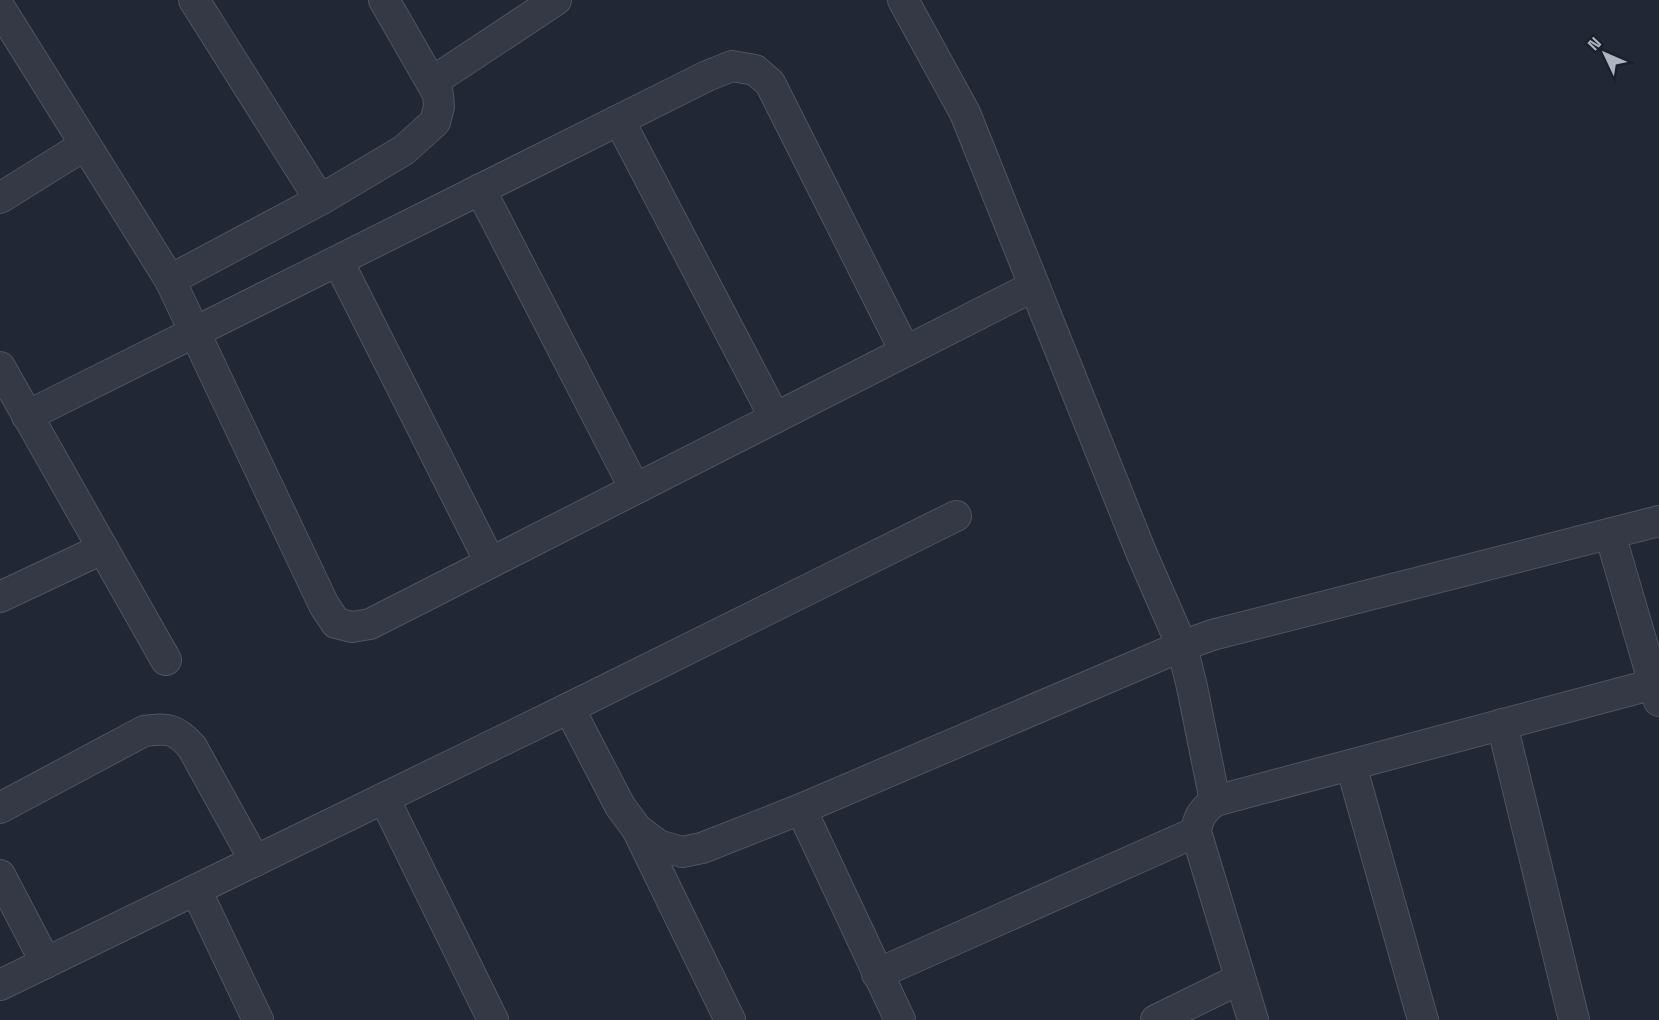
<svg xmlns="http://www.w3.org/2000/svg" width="1659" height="1020" viewBox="0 0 1659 1020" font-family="'Space Grotesk',sans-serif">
  <rect width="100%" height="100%" fill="#212734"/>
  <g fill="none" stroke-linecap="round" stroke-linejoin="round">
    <defs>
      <g id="minor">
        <path d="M 194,0 L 320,200"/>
        <path d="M 903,0 L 965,113 L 1141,552 L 1182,646 L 1192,687 L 1215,801"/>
        <path d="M 0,8 L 170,280 L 320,200 L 404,150 L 435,122 L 439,107 L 438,94 L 384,0"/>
        <path d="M 432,82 L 556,0"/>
        <path d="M 619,120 L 775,418"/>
        <path d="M 480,189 L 635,489"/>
        <path d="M 0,198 L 85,145"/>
        <path d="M 338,261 L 490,562"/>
        <path d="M 170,280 L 324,605 L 336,623 L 352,627 L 370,624 L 1034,286"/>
        <path d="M 0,367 L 166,660"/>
        <path d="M 27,416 L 707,76 L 732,66 L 755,70 L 770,83 L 905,351"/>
        <path d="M 1610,534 L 1659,701"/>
        <path d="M 0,597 L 102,549"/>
        <path d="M 569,708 L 620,806 L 637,829 L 658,845 L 682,852 L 702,848 L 801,809 L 1182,646 L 1212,635 L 1659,521"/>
        <path d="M 1502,724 L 1574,1020"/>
        <path d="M 1351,765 L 1423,1020"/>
        <path d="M 384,798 L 493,1020"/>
        <path d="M 0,808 L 144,731 C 168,728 175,728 192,747 L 255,861"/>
        <path d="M 801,809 L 900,1020"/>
        <path d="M 638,831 L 730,1020"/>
        <path d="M 0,875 L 46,963"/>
        <path d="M 196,890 L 258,1020"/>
        <path d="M 877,974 L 1196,832"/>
        <path d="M 0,985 L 569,708 L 956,516"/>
        <path d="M 1156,1020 L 1240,979"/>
        <path d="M 1253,1020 L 1196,832 C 1198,817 1203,810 1215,801 L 1654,684"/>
      </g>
    </defs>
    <use href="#minor" stroke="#4e5460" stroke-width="32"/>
    <use href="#minor" stroke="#343945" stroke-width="30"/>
  </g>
  <g transform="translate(1605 54) rotate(314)" stroke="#1a1f2a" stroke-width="4.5" paint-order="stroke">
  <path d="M0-4.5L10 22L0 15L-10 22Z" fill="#aeb4c2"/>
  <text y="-9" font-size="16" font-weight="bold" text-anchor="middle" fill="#aeb4c2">N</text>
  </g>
</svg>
